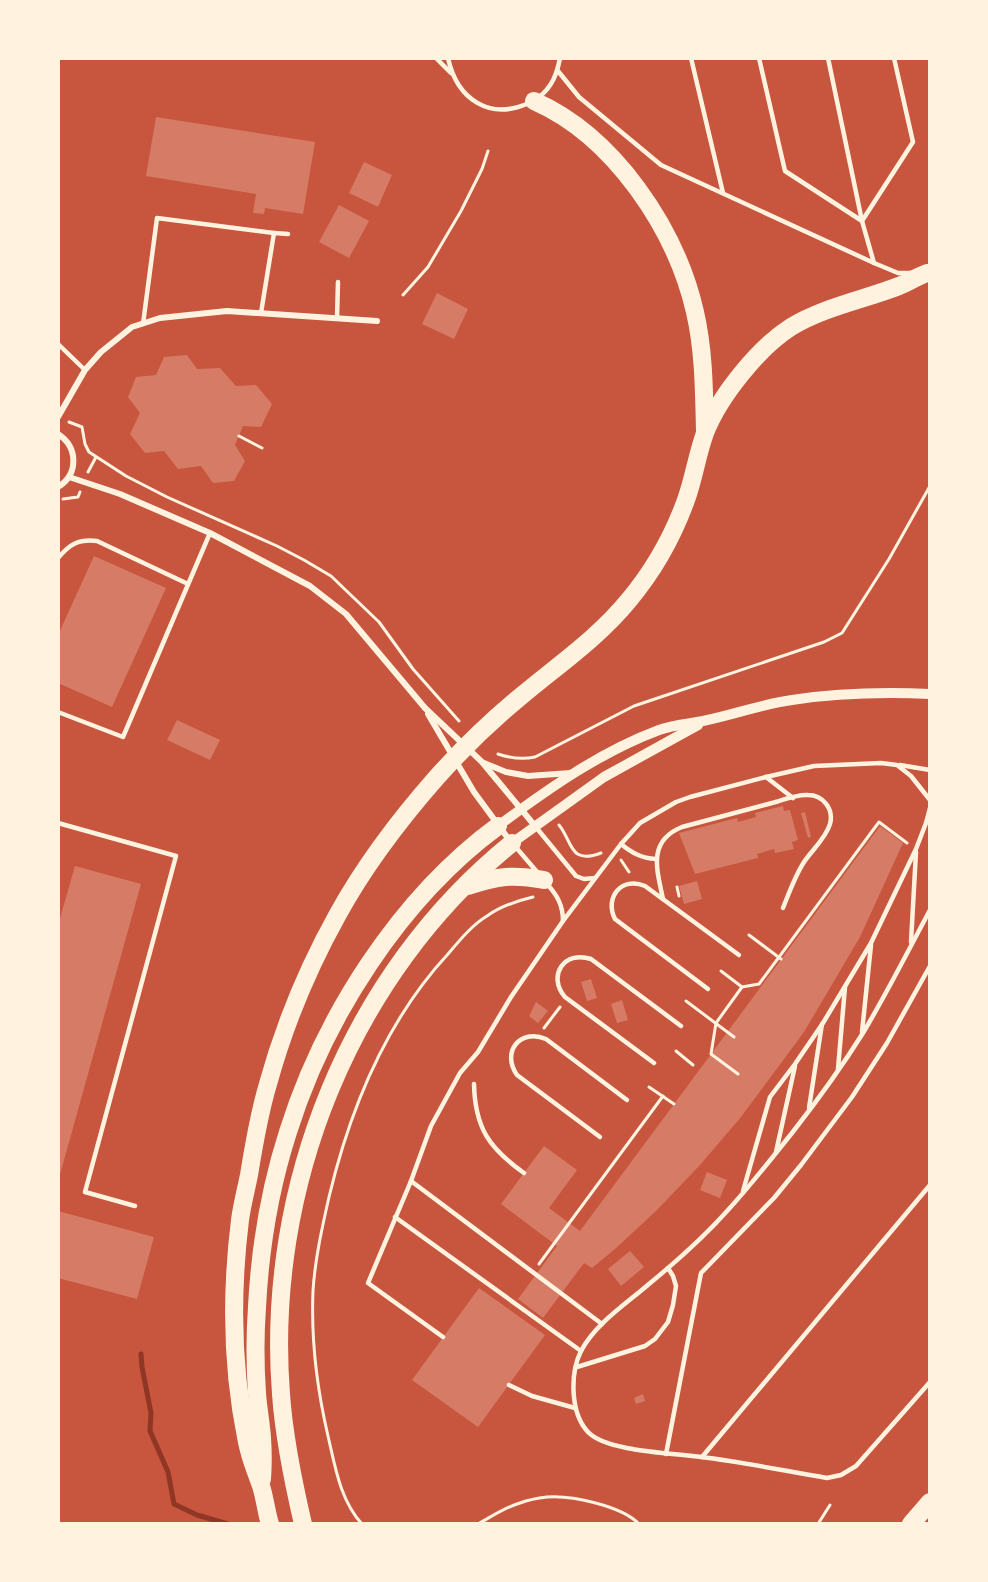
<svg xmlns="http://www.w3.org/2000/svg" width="988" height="1582" viewBox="0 0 988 1582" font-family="Manrope,sans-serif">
  <rect width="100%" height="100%" fill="#c8553d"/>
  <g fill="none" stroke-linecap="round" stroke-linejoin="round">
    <path stroke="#8f3625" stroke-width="5" d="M 141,1354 L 142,1367 L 151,1413 L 150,1431 L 168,1472 L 174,1504 L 197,1515 L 228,1524"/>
  </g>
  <g fill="#d67c66">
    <path d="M 156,117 L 315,142 L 303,214 L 265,208 L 264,214 L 253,213 L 256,194 L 146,176 Z"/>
    <path d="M 364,162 L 392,175 L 378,207 L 349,193 Z"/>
    <path d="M 339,205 L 369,221 L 349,258 L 319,242 Z"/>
    <path d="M 437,293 L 468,309 L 454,339 L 422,324 Z"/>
    <path d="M 187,355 L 197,369 L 220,368 L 236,386 L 256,385 L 272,404 L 261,427 L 243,426 L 235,445 L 245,461 L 234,481 L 213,483 L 201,466 L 178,469 L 164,451 L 145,453 L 130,434 L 140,413 L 128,397 L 136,377 L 156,375 L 164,357 Z"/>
    <path d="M 94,556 L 166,588 L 112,707 L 58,683 L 58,635 Z"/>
    <path d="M 177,720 L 220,740 L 210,760 L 167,740 Z"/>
    <path d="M 783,806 L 784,811 L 790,810 L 798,840 L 792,842 L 794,849 L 775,853 L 774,849 L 757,854 L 758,858 L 695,874 L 679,833 L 737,818 L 738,822 L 756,817 L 755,813 Z"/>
    <path d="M 805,812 L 811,837 L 808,838 L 801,813 Z"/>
    <path d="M 880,826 L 903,843 L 860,937 L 804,1032 L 741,1117 L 700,1165 L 657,1210 L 615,1249 L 592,1268 L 584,1263 L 543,1318 L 518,1299 L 557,1246 L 501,1204 L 544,1146 L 577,1170 L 549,1208 L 580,1231 Z"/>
    <path d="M 75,866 L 141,884 L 59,1178 L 58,925 Z"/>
    <path d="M 697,881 L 702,899 L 684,904 L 679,886 Z"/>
    <path d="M 591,979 L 597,998 L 587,1001 L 581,982 Z"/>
    <path d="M 622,1000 L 628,1020 L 617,1023 L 611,1004 Z"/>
    <path d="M 536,1002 L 548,1011 L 538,1023 L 529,1016 Z"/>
    <path d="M 707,1172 L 727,1180 L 720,1198 L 700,1190 Z"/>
    <path d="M 58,1211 L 154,1237 L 137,1299 L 58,1278 Z"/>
    <path d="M 630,1251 L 644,1267 L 621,1286 L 608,1269 Z"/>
    <path d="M 479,1288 L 545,1335 L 478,1427 L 412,1380 Z"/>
    <path d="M 643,1394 L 645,1401 L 636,1404 L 634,1398 Z"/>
  </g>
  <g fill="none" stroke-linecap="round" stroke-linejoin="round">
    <g stroke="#fff3e0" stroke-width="3">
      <path d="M 403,295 L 428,267 L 461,211 L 482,169 L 488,151"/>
      <path d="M 69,422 L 82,427 L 85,444 L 89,452 L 126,476 L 167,497 L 277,546 L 304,560 L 331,576 L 379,622 L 413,669 L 459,721"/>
      <path d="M 239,436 L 262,448"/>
      <path d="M 88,472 L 96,457"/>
      <path d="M 63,499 L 78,497 L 80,492"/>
      <path d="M 498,754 C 510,758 522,760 535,757 L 634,706 L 824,642 L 842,633 L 889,559 L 930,486"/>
      <path d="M 559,825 C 573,842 569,865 601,853"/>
      <path d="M 621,860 L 629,872"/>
      <path d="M 677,887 L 679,896"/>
      <path d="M 749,935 L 781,959"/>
      <path d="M 721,971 L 742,987"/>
      <path d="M 686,1001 L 734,1037"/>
      <path d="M 544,1028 L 560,1007"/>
      <path d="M 676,1051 L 693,1065"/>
      <path d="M 738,1074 L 711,1054 L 716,1023 L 742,987 L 759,984 L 879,822 L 907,843"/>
      <path d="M 649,1087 L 674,1104"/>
      <path d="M 539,1264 L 663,1096"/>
      <path d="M 362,1524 C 340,1500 335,1466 328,1436 C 317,1389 311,1339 313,1291 C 315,1259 322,1228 329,1197 C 350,1109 386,1021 448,954 C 459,941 472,925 487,916 C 501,906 516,901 533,897"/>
      <path d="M 478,1524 C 491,1517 505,1507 520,1503 C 528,1500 538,1498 547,1497 C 571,1495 622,1506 639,1524"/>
      <path d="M 818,1524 L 830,1505"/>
    </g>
    <g stroke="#fff3e0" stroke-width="4.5">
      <path d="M 436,58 L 451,73"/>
      <path d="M 448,58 C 457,99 489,121 529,103"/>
      <path d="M 691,58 L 723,193"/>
      <path d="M 759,58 L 785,171 L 862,221 L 913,142 L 894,58"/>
      <path d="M 828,58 L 862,221 L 874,263"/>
      <path d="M 558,71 L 579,97 L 661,165 L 874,263 L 898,273 L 912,273"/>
      <path d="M 539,97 C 552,87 557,74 560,58"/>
      <path d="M 274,233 L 288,234"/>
      <path d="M 337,318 L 338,282"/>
      <path d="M 143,324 L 157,218 L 274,233 L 261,313"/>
      <path d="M 58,344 L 85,370"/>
      <path d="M 58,558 C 70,544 78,539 97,541 L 188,584"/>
      <path d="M 58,712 L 123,737 L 210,533"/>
      <path d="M 900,765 L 930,770"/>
      <path d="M 766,777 L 793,798"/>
      <path d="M 58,823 L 176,856 L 85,1192 L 135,1206"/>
      <path d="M 535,826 L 576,876 L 584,879 L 595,878"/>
      <path d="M 621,844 C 632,853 641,858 656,859"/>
      <path d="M 514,845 L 538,873"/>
      <path d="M 547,884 C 557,895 563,905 563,921"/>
      <path d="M 663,899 C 657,870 647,841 682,827 C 712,819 742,811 772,803 C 783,800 797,794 808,795 C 823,795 834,809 830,824 C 826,838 812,850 804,862 C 795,876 789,893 783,908"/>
      <path d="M 930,910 C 908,951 887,993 863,1033 C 841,1068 817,1101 792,1133 C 771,1159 751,1185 728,1210 C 704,1237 677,1261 649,1284 C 626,1304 596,1323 581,1351 C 570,1373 570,1413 588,1432 C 607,1452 674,1453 701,1457 C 743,1462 785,1471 827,1478 L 841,1475 L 856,1466 L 930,1382"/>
      <path d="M 911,942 L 916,852"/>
      <path d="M 708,989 L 615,919 C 604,897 622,876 645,886 L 739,955"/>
      <path d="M 862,1032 L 871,945"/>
      <path d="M 654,1063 L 565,997 C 547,976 564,950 591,959 L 681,1026"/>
      <path d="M 838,1069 L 845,987"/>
      <path d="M 474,1084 C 475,1128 489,1148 524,1173"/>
      <path d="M 809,1108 L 822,1024"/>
      <path d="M 600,1137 L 517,1075 C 501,1052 520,1028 546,1039 L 627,1100"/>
      <path d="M 776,1152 L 795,1066"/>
      <path d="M 411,1181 L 602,1324"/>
      <path d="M 743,1191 L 770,1097 L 795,1064 L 823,1023 L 871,943 L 916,849 L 926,823 L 930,808"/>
      <path d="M 395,1217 L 581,1351"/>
      <path d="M 443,1337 L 368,1283 L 411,1181 L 431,1126 L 460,1073 L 478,1052 L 511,997 L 563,921 L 621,844 L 640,823 L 676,802 L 690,797 L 766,777 L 814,766 L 881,763 L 897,765 L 911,776 L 930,800"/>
      <path d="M 577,1367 L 645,1346 L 655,1339 L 668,1322 L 673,1305 L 676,1286 L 673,1276 L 668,1268"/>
      <path d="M 509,1385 L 532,1396 L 575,1408"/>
      <path d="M 666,1454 L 701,1273 L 774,1198 L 801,1165 L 852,1097 L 887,1043 L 930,966"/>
      <path d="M 702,1457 L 930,1185"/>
    </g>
    <g stroke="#fff3e0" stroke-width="6">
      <path d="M 58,417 L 85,370 L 101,352 L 132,327 L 160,318 L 227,311 L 377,321"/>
      <path d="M 58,434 C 78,447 79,474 58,487"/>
      <path d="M 69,477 L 120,494 L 210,533 L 310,586 L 346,614 L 425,708 L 482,762 L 535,826"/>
      <path d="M 428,714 L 474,792 L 510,841"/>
      <path d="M 484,763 L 506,772 L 528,776 L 571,773"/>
    </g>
    <g stroke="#fff3e0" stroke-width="10">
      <path d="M 498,826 C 548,789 600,752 659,730 C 673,725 688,724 703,721 C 733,715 762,704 792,700 C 838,693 884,692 930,694"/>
      <path d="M 512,843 L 604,777 L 698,725"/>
    </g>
    <g stroke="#fff3e0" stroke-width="18">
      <path d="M 534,101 C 614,136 676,229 695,312 C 704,351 704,391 705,431"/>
      <path d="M 468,886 C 498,876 513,874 544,880"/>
      <path d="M 262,1479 C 263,1465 263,1452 262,1438 C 261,1423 258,1408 257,1393 C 255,1364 255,1335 257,1307 C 260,1248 270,1188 288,1132 C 324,1017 400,898 498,826"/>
      <path d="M 270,1524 C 266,1511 265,1498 261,1486 C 256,1471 250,1458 247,1442 C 232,1370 231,1293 240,1220 C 242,1205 246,1190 249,1175 C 254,1144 259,1114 268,1084 C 284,1026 309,966 338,914 C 365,865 400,819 437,777 C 463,748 491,721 520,697 C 558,665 598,638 629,600 C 654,570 673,536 686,500 C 694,478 697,455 705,433 C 719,397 758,348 791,327 C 824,307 863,300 899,286 C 908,282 917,277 927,273"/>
      <path d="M 303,1524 C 293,1481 284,1438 281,1394 C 265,1188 350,974 512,843"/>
      <path d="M 911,1524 L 930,1502"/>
    </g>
  </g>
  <rect width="988" height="1582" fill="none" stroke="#fff3e0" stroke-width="120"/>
</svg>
